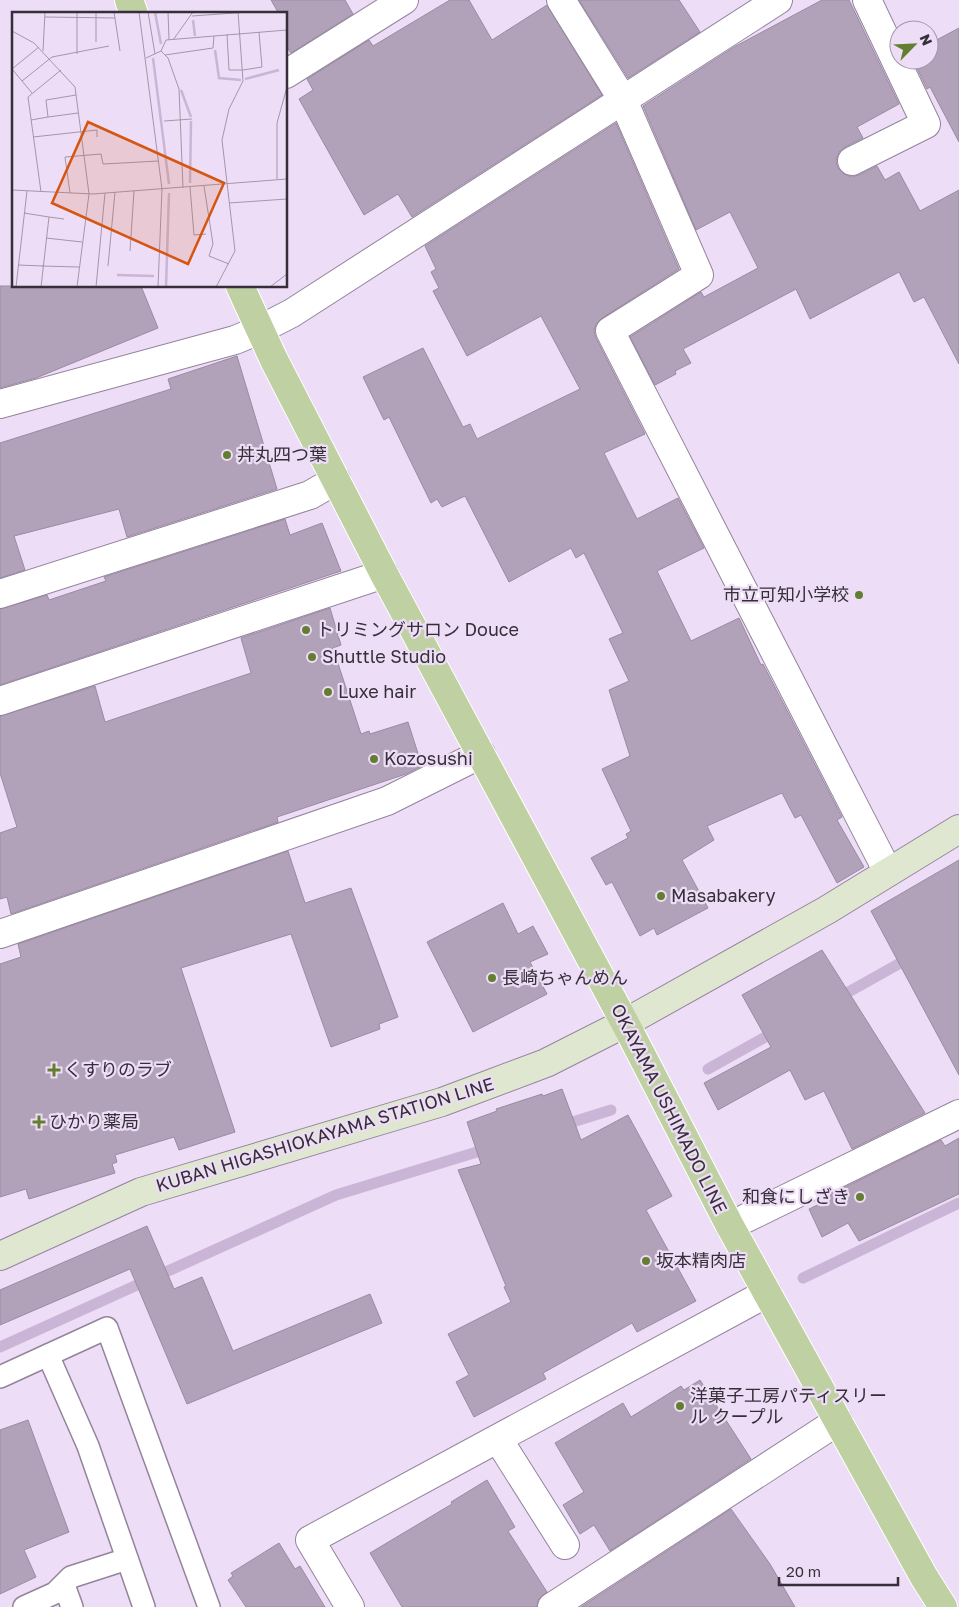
<svg xmlns="http://www.w3.org/2000/svg" width="959" height="1607" viewBox="0 0 959 1607" font-family="'Golos Text','Noto Sans JP',sans-serif">
  <rect width="100%" height="100%" fill="#edddf6"/>
  <g fill="none" stroke-linecap="round" stroke-linejoin="round">
    <g stroke="#cab5d6" stroke-width="11">
      <path d="M 836,999 L 911,957"/>
      <path d="M 708,1069 L 778,1030"/>
      <path d="M 560,1126 L 611,1110"/>
      <path d="M 803,1278 L 959,1203"/>
      <path d="M 0,1347 L 336,1195 L 490,1148"/>
    </g>
  </g>
  <g fill="#b1a2ba" stroke="#9a8ba3">
    <path d="M 271,0 L 345,0 L 353,14 L 291,53 L 286,46 L 286,14 L 279,14 Z"/>
    <path d="M 450,0 L 469,0 L 492,40 L 547,5 L 602,95 L 412,217 L 398,194 L 364,215 L 299,99 L 313,90 L 307,79 L 369,40 L 373,46 Z"/>
    <path d="M 579,0 L 679,0 L 700,32 L 628,78 Z"/>
    <path d="M 822,0 L 849,0 L 899,104 L 857,127 L 863,138 L 845,147 L 839,152 L 836,161 L 838,168 L 844,174 L 852,177 L 859,175 L 877,166 L 885,180 L 899,172 L 920,211 L 959,190 L 959,364 L 924,297 L 914,302 L 899,272 L 810,319 L 796,289 L 683,349 L 691,363 L 675,371 L 676,374 L 655,385 L 630,337 L 701,292 L 704,297 L 758,268 L 730,212 L 696,230 L 643,106 L 734,47 Z"/>
    <path d="M 959,28 L 959,142 L 930,87 L 927,89 L 913,60 L 929,60 L 929,44 Z"/>
    <path d="M 616,123 L 679,269 L 602,318 L 596,324 L 594,331 L 596,338 L 645,434 L 604,453 L 637,519 L 678,498 L 704,548 L 657,571 L 691,641 L 739,618 L 761,665 L 763,664 L 842,817 L 837,820 L 864,867 L 837,883 L 801,815 L 795,818 L 782,793 L 707,826 L 714,840 L 682,860 L 708,908 L 657,935 L 654,928 L 640,936 L 612,882 L 606,885 L 591,858 L 628,838 L 626,834 L 631,831 L 602,769 L 630,756 L 609,690 L 629,681 L 609,639 L 623,633 L 584,553 L 576,558 L 571,548 L 509,582 L 465,496 L 442,507 L 437,499 L 431,503 L 389,417 L 384,420 L 363,377 L 423,348 L 463,427 L 470,424 L 477,439 L 580,389 L 541,316 L 467,356 L 433,291 L 439,288 L 431,272 L 436,269 L 425,246 Z"/>
    <path d="M 0,286 L 141,286 L 158,328 L 36,378 L 0,388 Z"/>
    <path d="M 237,356 L 277,489 L 127,537 L 119,509 L 14,536 L 25,570 L 0,578 L 0,443 L 171,389 L 168,379 Z"/>
    <path d="M 285,519 L 290,535 L 322,523 L 341,571 L 0,685 L 0,609 L 47,595 L 49,600 L 106,581 L 104,577 Z"/>
    <path d="M 330,608 L 341,645 L 333,648 L 361,734 L 369,731 L 370,734 L 408,722 L 422,766 L 406,774 L 277,817 L 278,822 L 11,914 L 7,897 L 0,899 L 0,833 L 17,827 L 0,773 L 0,716 L 95,686 L 105,722 L 251,673 L 241,638 Z"/>
    <path d="M 288,851 L 305,903 L 351,888 L 398,1017 L 379,1024 L 380,1029 L 331,1047 L 291,934 L 181,968 L 235,1132 L 179,1150 L 174,1137 L 115,1155 L 117,1162 L 112,1164 L 115,1173 L 29,1199 L 26,1189 L 0,1197 L 0,964 L 21,957 L 18,944 Z"/>
    <path d="M 959,860 L 959,1075 L 871,911 Z"/>
    <path d="M 503,903 L 518,934 L 533,926 L 548,954 L 530,962 L 547,994 L 473,1032 L 427,942 Z"/>
    <path d="M 822,950 L 925,1113 L 852,1149 L 824,1091 L 805,1100 L 790,1070 L 718,1110 L 704,1083 L 771,1047 L 742,995 Z"/>
    <path d="M 562,1089 L 581,1140 L 628,1115 L 672,1196 L 646,1210 L 696,1301 L 637,1332 L 632,1323 L 543,1373 L 546,1379 L 474,1417 L 456,1382 L 469,1375 L 448,1334 L 511,1302 L 504,1287 L 506,1286 L 458,1170 L 481,1164 L 467,1122 L 497,1111 L 496,1109 L 542,1094 L 543,1096 Z"/>
    <path d="M 959,1138 L 959,1194 L 859,1241 L 848,1223 L 822,1237 L 809,1209 L 830,1199 L 831,1194 L 941,1140 L 945,1146 Z"/>
    <path d="M 147,1226 L 174,1289 L 202,1277 L 233,1351 L 370,1294 L 382,1323 L 187,1404 L 130,1269 L 0,1325 L 0,1290 Z"/>
    <path d="M 700,1380 L 751,1459 L 610,1551 L 594,1525 L 580,1534 L 563,1505 L 584,1492 L 555,1443 L 623,1403 L 631,1417 L 681,1386 L 684,1390 Z"/>
    <path d="M 28,1420 L 69,1532 L 24,1550 L 36,1577 L 0,1594 L 0,1430 Z"/>
    <path d="M 487,1480 L 515,1527 L 508,1531 L 547,1592 L 538,1600 L 537,1607 L 402,1607 L 370,1553 L 452,1504 L 451,1502 Z"/>
    <path d="M 731,1509 L 770,1564 L 795,1607 L 581,1607 Z"/>
    <path d="M 279,1543 L 295,1569 L 300,1566 L 325,1607 L 246,1607 L 228,1580 L 233,1576 L 231,1573 Z"/>
  </g>
  <g fill="none" stroke-linecap="round" stroke-linejoin="round">
    <defs>
      <g id="lane">
        <path d="M 48,1355 L 88,1446 L 144,1607"/>
        <path d="M 0,1377 L 107,1328 L 209,1607"/>
        <path d="M 64,1585 L 72,1607"/>
        <path d="M 24,1607 L 55,1593 L 71,1577 L 127,1559"/>
      </g>
      <g id="street">
        <path d="M 561,0 L 623,100 L 699,275 L 610,331 L 888,872"/>
        <path d="M 286,74 L 404,0"/>
        <path d="M 852,161 L 926,124 L 867,0"/>
        <path d="M 0,404 L 235,340 L 259,330 L 292,313 L 778,0"/>
        <path d="M 0,594 L 310,495 L 336,480"/>
        <path d="M 0,701 L 384,574"/>
        <path d="M 0,934 L 387,801 L 481,754"/>
        <path d="M 730,1226 L 959,1114"/>
        <path d="M 498,1439 L 565,1545"/>
        <path d="M 350,1607 L 310,1540 L 767,1293"/>
        <path d="M 552,1607 L 838,1421"/>
      </g>
      <path id="secondary" d="M 0,1256 L 141,1192 L 442,1102 L 546,1063 L 625,1023 L 827,910 L 959,829"/>
      <g id="primary">
        <path d="M 129,0 L 134,14"/>
        <path d="M 240,286 L 274,360 L 384,574 L 625,1023 L 730,1226 L 924,1577 L 943,1607"/>
      </g>
    </defs>
    <use href="#lane" stroke="#93849c" stroke-width="24"/>
    <use href="#street" stroke="#93849c" stroke-width="30"/>
    <use href="#secondary" stroke="#93849c" stroke-width="30"/>
    <use href="#primary" stroke="#fff" stroke-width="30"/>
    <use href="#lane" stroke="#fff" stroke-width="21"/>
    <use href="#street" stroke="#fff" stroke-width="28"/>
    <use href="#secondary" stroke="#dfe7d1" stroke-width="28"/>
    <use href="#primary" stroke="#bfd0a3" stroke-width="28"/>
  </g>
  <g fill="#647e31" stroke="#edddf6" stroke-width="2">
    <circle cx="227" cy="455" r="5"/>
    <circle cx="859" cy="595" r="5"/>
    <circle cx="306" cy="630" r="5"/>
    <circle cx="312" cy="657" r="5"/>
    <circle cx="328" cy="692" r="5"/>
    <circle cx="374" cy="759" r="5"/>
    <circle cx="661" cy="896" r="5"/>
    <circle cx="492" cy="978" r="5"/>
    <path d="M51.5 1062.5h5v5h5v5h-5v5h-5v-5h-5v-5h5z"/>
    <path d="M36.5 1114.5h5v5h5v5h-5v5h-5v-5h-5v-5h5z"/>
    <circle cx="860" cy="1197" r="5"/>
    <circle cx="646" cy="1261" r="5"/>
    <circle cx="680" cy="1406" r="5"/>
  </g>
  <g text-anchor="middle" stroke-width="4.5" stroke-linejoin="round" paint-order="stroke">
    <g font-size="18" fill="#362f39" stroke="#edddf6" text-anchor="start">
      <text x="237" y="461">丼丸四つ葉</text>
      <text x="849" y="601" text-anchor="end">市立可知小学校</text>
      <text x="316" y="636">トリミングサロン Douce</text>
      <text x="322" y="663">Shuttle Studio</text>
      <text x="338" y="698">Luxe hair</text>
      <text x="384" y="765">Kozosushi</text>
      <text x="671" y="902">Masabakery</text>
      <text x="502" y="984">長崎ちゃんめん</text>
      <text x="64" y="1076">くすりのラブ</text>
      <text x="49" y="1128">ひかり薬局</text>
      <text x="850" y="1203" text-anchor="end">和食にしざき</text>
      <text x="656" y="1267">坂本精肉店</text>
      <text x="690" y="1402">洋菓子工房パティスリー<tspan x="690" dy="21">ル クープル</tspan></text>
    </g>
    <g font-size="18" fill="#362f39" stroke="#edddf6">
      <text transform="translate(669 1109) rotate(63)" y="6">OKAYAMA USHIMADO LINE</text>
      <text transform="translate(325 1135) rotate(-17)" y="6">KUBAN HIGASHIOKAYAMA STATION LINE</text>
    </g>
  </g>
  <g transform="translate(12 12)">
    <rect width="275" height="275" fill="#edddf6"/>
    <path fill="none" stroke="#cab5d6" stroke-width="2.5" d="M 143,0 L 149,32M 181,8 L 183,24M 203,38 L 207,66 L 229,68M 141,46 L 157,172M 233,67 L 267,58M 169,78 L 179,105M 178,171 L 179,109M 105,263 L 142,264M 154,275 L 157,181"/>
    <path fill="none" stroke="#a497aa" stroke-width="1" d="M 102,0 L 108,39M 127,0 L 150,177 L 146,275M 136,0 L 143,42M 156,0 L 157,28M 180,4 L 237,0M 33,5 L 103,6M 0,19 L 22,31 L 63,75 L 77,182 L 65,275M 215,22 L 217,58 L 231,58 L 250,55 L 247,20M 161,28 L 181,0M 84,30 L 84,0M 31,39 L 33,0M 149,39 L 156,46 L 167,77 L 171,176M 65,42 L 65,0M 153,43 L 201,36 L 202,24M 134,46 L 149,39 L 154,28 L 275,18M 0,57 L 27,35M 0,57 L 20,81M 10,69 L 40,45 L 97,34M 36,105 L 66,101M 19,108 L 36,105 L 34,88 L 64,83M 152,109 L 180,107M 21,125 L 85,118 L 85,125M 265,167 L 265,111 L 275,75M 192,174 L 201,232 L 197,244 L 217,252M 178,175 L 182,223 L 194,222M 0,178 L 81,182 L 275,167M 29,180 L 16,85 L 49,58M 58,181 L 53,145 L 89,142 L 91,152 L 147,149M 217,191 L 275,187M 12,201 L 37,205 L 29,275M 37,205 L 52,207M 34,226 L 70,230M 118,239 L 122,179M 6,253 L 31,254M 30,254 L 67,255M 96,254 L 103,180M 4,275 L 15,179M 84,275 L 93,181M 204,275 L 223,239 L 210,128 L 217,97 L 231,69 L 226,0M 258,275 L 275,262"/>
    <path fill="#d65510" fill-opacity="0.15" stroke="#d65510" stroke-width="2.5" d="M 76,110 L 212,171 L 176,252 L 40,191 Z"/>
    <rect width="275" height="275" fill="none" stroke="#362f39" stroke-width="2.5"/>
  </g>
  <g transform="translate(914 45) rotate(66)"><circle r="24" fill="#edddf6" stroke="#a497aa"/>
  <path d="M0-4L9 19L0 12L-9 19Z" fill="#647e31"/>
  <text y="-8" font-size="14" font-weight="bold" text-anchor="middle" fill="#362f39">N</text>
  </g>
  <path d="M779 1577v8h119v-8" fill="none" stroke="#362f39" stroke-width="2.5"/>
  <text x="786" y="1577" font-size="15" fill="#362f39" stroke="#edddf6" stroke-width="4" paint-order="stroke">20 m</text>
</svg>
